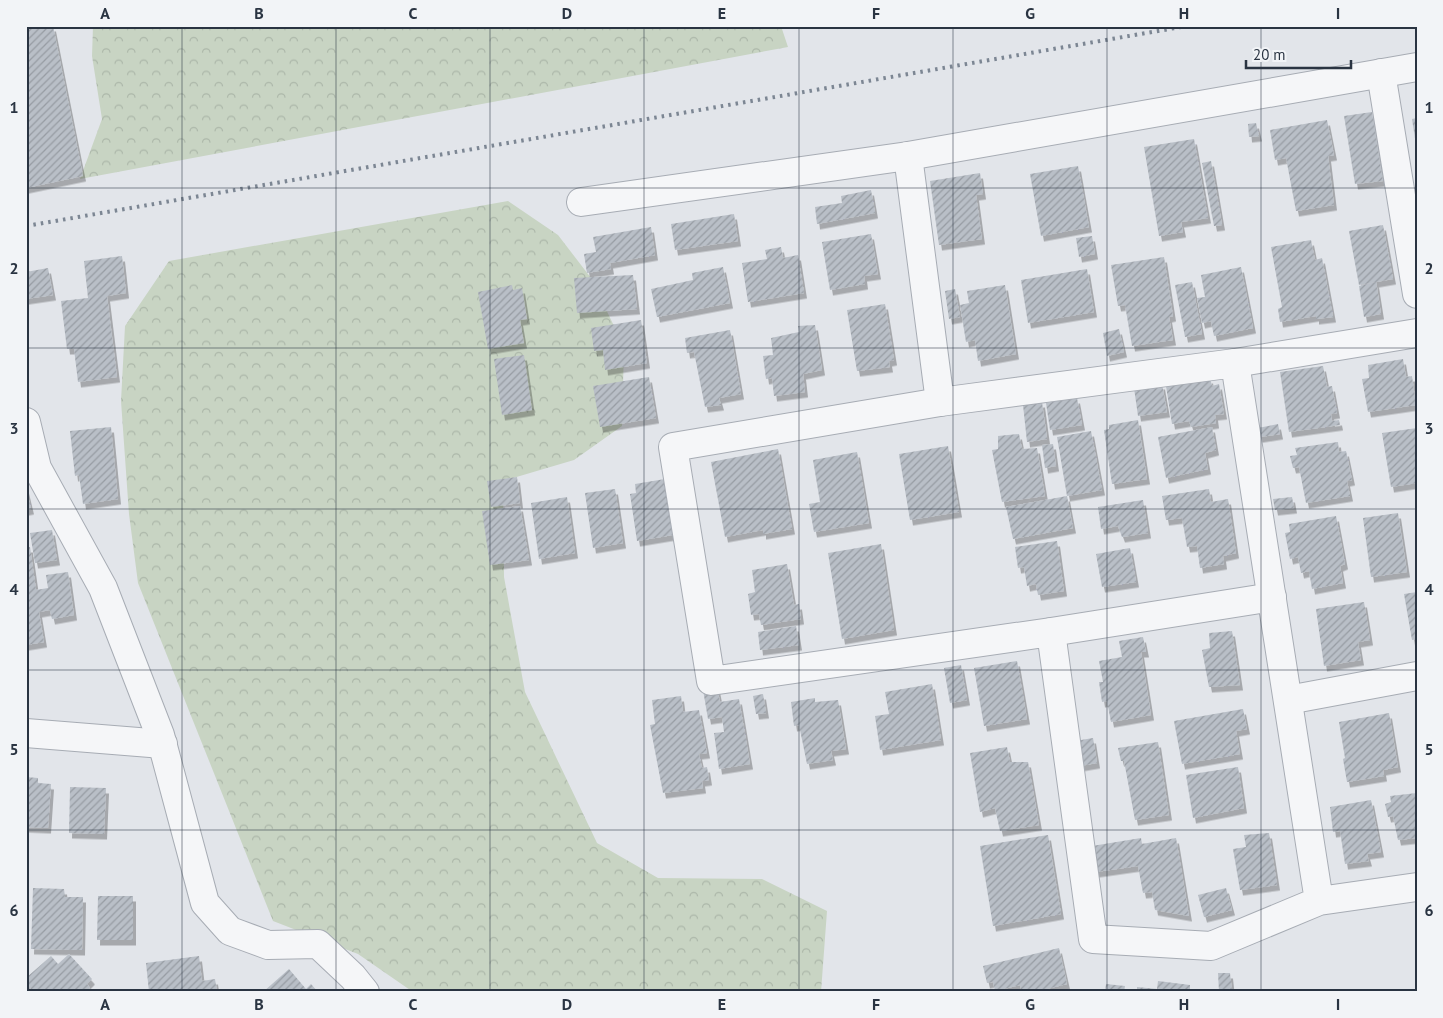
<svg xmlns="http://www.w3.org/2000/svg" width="1443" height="1018" viewBox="0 0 1443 1018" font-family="'PT Sans',sans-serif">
  <defs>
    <pattern id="forest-crowns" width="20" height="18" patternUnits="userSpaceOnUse" patternTransform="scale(1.25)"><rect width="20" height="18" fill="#c8d4c3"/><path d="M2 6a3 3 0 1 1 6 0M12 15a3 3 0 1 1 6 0" fill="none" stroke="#acb7a9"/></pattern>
    <pattern id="building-hatch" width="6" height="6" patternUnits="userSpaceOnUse" patternTransform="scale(1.25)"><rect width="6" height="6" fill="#b9bfc7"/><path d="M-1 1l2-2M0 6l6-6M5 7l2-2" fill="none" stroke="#979ca3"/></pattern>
    <filter id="shadow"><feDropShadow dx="3" dy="5.5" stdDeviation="0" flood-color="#0004"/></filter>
  </defs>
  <rect width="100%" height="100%" fill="#e2e5ea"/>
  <g fill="url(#forest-crowns)">
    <path d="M 93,26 L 781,26 L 788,47 L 80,179 L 102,119 L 92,56 Z"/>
    <path d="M 508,201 L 558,235 L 591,278 L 624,347 L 622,426 L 574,460 L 503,481 L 504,577 L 525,692 L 597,843 L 658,878 L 762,879 L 827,911 L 821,992 L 413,992 L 358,954 L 273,921 L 138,583 L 129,514 L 121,401 L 125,326 L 169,261 Z"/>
  </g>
  <g fill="url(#building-hatch)" filter="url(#shadow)">
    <path d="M 26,26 L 53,26 L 83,176 L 26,188 Z"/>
    <path d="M 1372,112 L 1383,181 L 1355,184 L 1344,116 Z"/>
    <path d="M 1417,118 L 1417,145 L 1416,145 L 1412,119 Z"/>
    <path d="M 1327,120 L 1334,155 L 1328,156 L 1334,205 L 1296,211 L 1286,158 L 1275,160 L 1270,130 Z"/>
    <path d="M 1256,123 L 1259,136 L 1249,137 L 1248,124 Z"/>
    <path d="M 1194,139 L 1208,218 L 1181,222 L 1183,232 L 1159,236 L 1144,147 Z"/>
    <path d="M 1211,161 L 1222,225 L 1214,226 L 1202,163 Z"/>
    <path d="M 1078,166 L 1089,227 L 1041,236 L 1030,174 Z"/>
    <path d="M 980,173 L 983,194 L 976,195 L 982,239 L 939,245 L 930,181 Z"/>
    <path d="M 871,190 L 875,213 L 817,224 L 815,207 L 842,203 L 841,196 Z"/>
    <path d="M 734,214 L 738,241 L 675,250 L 671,224 Z"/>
    <path d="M 1383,225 L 1393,279 L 1359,285 L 1349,231 Z"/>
    <path d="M 651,227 L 655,255 L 610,263 L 611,269 L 587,273 L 584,254 L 596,252 L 593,237 Z"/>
    <path d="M 871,234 L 878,274 L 864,276 L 865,284 L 830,290 L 822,242 Z"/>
    <path d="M 1092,236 L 1095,254 L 1079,257 L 1076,238 Z"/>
    <path d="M 1311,240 L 1315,260 L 1322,258 L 1333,317 L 1316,319 L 1316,316 L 1280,322 L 1278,309 L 1282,307 L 1271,247 Z"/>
    <path d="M 781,247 L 783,258 L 798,255 L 804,293 L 748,302 L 742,263 L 767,259 L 765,250 Z"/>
    <path d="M 122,256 L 126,293 L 107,296 L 117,377 L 78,382 L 74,349 L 67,349 L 61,301 L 88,298 L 84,261 Z"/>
    <path d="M 1164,257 L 1173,316 L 1169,317 L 1173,340 L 1132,346 L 1125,305 L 1118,306 L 1111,265 Z"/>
    <path d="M 723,267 L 730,303 L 657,317 L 651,289 L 693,280 L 692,273 Z"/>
    <path d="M 1241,267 L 1253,328 L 1214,336 L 1211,321 L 1202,323 L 1197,298 L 1205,297 L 1201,275 Z"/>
    <path d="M 48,268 L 53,295 L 26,299 L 26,272 Z"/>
    <path d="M 1087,269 L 1094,312 L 1028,323 L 1021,280 Z"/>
    <path d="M 633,275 L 637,309 L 577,313 L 574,278 Z"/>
    <path d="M 1192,282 L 1202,334 L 1185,337 L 1175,285 Z"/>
    <path d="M 1376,282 L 1381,314 L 1364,317 L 1359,286 Z"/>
    <path d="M 512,285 L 513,290 L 522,288 L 527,319 L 520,320 L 524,343 L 488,349 L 478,292 Z"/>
    <path d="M 1005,285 L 1016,354 L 978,361 L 975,340 L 966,342 L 960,305 L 969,303 L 967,291 Z"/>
    <path d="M 955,289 L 960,317 L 949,319 L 945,291 Z"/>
    <path d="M 885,304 L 894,360 L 889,361 L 890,367 L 857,371 L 847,310 Z"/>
    <path d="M 641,320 L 647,363 L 605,370 L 603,350 L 594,351 L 591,328 Z"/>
    <path d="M 815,325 L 822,370 L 803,374 L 805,392 L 774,396 L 772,378 L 766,379 L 763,356 L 773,355 L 771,338 L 799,332 L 798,326 Z"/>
    <path d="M 1119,329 L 1124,352 L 1107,356 L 1103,333 Z"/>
    <path d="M 730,330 L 741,394 L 719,398 L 721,405 L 705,407 L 694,352 L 687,353 L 685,338 Z"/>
    <path d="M 524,355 L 532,410 L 502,415 L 494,359 Z"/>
    <path d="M 1403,359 L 1406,377 L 1412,376 L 1416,405 L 1368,412 L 1362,379 L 1369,378 L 1368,365 Z"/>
    <path d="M 1323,366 L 1327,387 L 1332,386 L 1337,413 L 1331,414 L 1332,421 L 1339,420 L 1340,425 L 1289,432 L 1280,372 Z"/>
    <path d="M 649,377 L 656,418 L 600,427 L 593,386 Z"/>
    <path d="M 1210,378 L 1212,386 L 1219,384 L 1224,414 L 1215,415 L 1216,423 L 1191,427 L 1189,421 L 1172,424 L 1166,386 Z"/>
    <path d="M 1162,384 L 1167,412 L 1138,416 L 1134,388 Z"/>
    <path d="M 1077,398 L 1082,425 L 1050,430 L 1046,403 Z"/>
    <path d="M 1042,402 L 1047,439 L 1027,442 L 1023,405 Z"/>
    <path d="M 1138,420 L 1147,479 L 1112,484 L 1104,430 L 1109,429 L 1109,425 Z"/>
    <path d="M 1278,424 L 1280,434 L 1254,438 L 1253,429 Z"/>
    <path d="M 111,427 L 118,499 L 83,504 L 79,475 L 75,476 L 70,431 Z"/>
    <path d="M 1212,427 L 1216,450 L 1205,453 L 1208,469 L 1166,478 L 1158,437 Z"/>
    <path d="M 1417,428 L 1417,483 L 1391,487 L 1382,433 Z"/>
    <path d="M 1091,431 L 1102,490 L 1067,496 L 1057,437 Z"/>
    <path d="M 1019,434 L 1022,449 L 1037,448 L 1045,496 L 1002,502 L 992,450 L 998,449 L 998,436 Z"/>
    <path d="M 1338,442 L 1339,452 L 1346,451 L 1352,480 L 1347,481 L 1350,496 L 1306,503 L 1299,467 L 1293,468 L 1290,456 L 1297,455 L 1295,448 Z"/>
    <path d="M 1053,444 L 1056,466 L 1045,468 L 1042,445 Z"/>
    <path d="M 948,446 L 959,512 L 910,520 L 899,454 Z"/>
    <path d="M 778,449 L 792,529 L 763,534 L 763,530 L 725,537 L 711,462 Z"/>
    <path d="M 857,452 L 869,523 L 814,532 L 809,504 L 820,502 L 813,460 Z"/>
    <path d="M 517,477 L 520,503 L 491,507 L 487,481 Z"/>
    <path d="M 665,479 L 673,535 L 637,541 L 630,494 L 636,493 L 635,484 Z"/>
    <path d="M 26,488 L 31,509 L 26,510 Z"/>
    <path d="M 615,489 L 623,543 L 593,548 L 585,493 Z"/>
    <path d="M 1209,489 L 1211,502 L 1228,499 L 1236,553 L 1223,556 L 1224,564 L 1200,568 L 1197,546 L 1187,547 L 1182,518 L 1166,520 L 1162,496 Z"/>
    <path d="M 1067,496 L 1073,528 L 1013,539 L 1006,507 Z"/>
    <path d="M 567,497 L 575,553 L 539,559 L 531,503 Z"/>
    <path d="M 1292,497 L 1294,508 L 1275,510 L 1273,499 Z"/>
    <path d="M 1143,500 L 1148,533 L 1122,537 L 1118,526 L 1101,529 L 1098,507 Z"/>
    <path d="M 520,506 L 529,560 L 490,565 L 482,511 Z"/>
    <path d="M 1398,513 L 1407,572 L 1371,577 L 1363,518 Z"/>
    <path d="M 1336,516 L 1345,564 L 1340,566 L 1343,583 L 1312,589 L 1309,571 L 1301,573 L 1298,557 L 1290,559 L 1285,533 L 1290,532 L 1289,524 Z"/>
    <path d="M 52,530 L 57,560 L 35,563 L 30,533 Z"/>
    <path d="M 1057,541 L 1064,591 L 1038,595 L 1036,584 L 1027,586 L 1024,567 L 1018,568 L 1015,547 Z"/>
    <path d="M 881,544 L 894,630 L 842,639 L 828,553 Z"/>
    <path d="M 26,547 L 30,547 L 36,590 L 48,588 L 46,575 L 68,572 L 74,615 L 52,619 L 50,610 L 39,612 L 44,642 L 26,645 Z"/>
    <path d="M 1130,548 L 1136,582 L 1102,587 L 1096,554 Z"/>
    <path d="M 787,564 L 794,605 L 799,604 L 801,619 L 761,625 L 759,614 L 751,615 L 748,594 L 755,592 L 752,570 Z"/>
    <path d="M 1417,592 L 1417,639 L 1412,640 L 1404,594 Z"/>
    <path d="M 1364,602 L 1370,640 L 1358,642 L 1361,660 L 1324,666 L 1316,609 Z"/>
    <path d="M 796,626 L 799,645 L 760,650 L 758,632 Z"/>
    <path d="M 1232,631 L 1240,685 L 1209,687 L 1202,650 L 1210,648 L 1209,633 Z"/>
    <path d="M 1143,637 L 1146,652 L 1141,652 L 1151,715 L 1111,722 L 1107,701 L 1102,702 L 1099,682 L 1103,682 L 1099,661 L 1122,657 L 1119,641 Z"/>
    <path d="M 1017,661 L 1027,719 L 984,726 L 974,668 Z"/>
    <path d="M 961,665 L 967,700 L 950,703 L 944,668 Z"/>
    <path d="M 932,684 L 941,740 L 880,750 L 875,716 L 889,714 L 885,692 Z"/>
    <path d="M 717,687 L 720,702 L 739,699 L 750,764 L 719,769 L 714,733 L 724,732 L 722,717 L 708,719 L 703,690 Z"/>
    <path d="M 763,694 L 766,713 L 756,714 L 753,696 Z"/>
    <path d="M 681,696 L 683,712 L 699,710 L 707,753 L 699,754 L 702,768 L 707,767 L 709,780 L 702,781 L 703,788 L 663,793 L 650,725 L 655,724 L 652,700 Z"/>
    <path d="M 815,698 L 815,702 L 838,700 L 846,749 L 831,751 L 833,760 L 807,764 L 799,725 L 794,726 L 791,702 Z"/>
    <path d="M 1243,709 L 1247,729 L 1236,731 L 1240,754 L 1182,764 L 1174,721 Z"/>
    <path d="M 1389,713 L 1398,767 L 1383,770 L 1384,776 L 1347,782 L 1343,759 L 1345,758 L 1339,722 Z"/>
    <path d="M 1093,738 L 1097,763 L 1074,767 L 1069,742 Z"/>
    <path d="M 1158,742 L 1169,815 L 1135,820 L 1124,761 L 1121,761 L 1118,748 Z"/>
    <path d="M 1007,747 L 1010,762 L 1028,762 L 1039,825 L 1000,831 L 995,808 L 980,812 L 970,753 Z"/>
    <path d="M 1238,767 L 1244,808 L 1193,818 L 1186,775 Z"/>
    <path d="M 26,777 L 38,778 L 38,783 L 51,784 L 48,828 L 26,827 Z"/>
    <path d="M 70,787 L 106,788 L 104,834 L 69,833 Z"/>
    <path d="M 1417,793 L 1417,838 L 1398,840 L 1393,816 L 1388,817 L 1385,804 L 1391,802 L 1390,796 Z"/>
    <path d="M 1371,800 L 1381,852 L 1367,854 L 1369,861 L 1345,864 L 1340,831 L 1333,832 L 1330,807 Z"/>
    <path d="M 1269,833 L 1277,885 L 1240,890 L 1233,849 L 1246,847 L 1244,835 Z"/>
    <path d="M 1048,835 L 1061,914 L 993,926 L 980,846 Z"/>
    <path d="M 1141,838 L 1142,844 L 1176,838 L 1189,916 L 1155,910 L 1152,892 L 1143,893 L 1138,866 L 1096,872 L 1092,846 Z"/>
    <path d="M 33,888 L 64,889 L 65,897 L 83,897 L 82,950 L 31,949 Z"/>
    <path d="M 1226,888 L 1232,910 L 1204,917 L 1198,895 Z"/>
    <path d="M 98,896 L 133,896 L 133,940 L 97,940 Z"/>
    <path d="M 1059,948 L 1067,984 L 1034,992 L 1022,992 L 1020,985 L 995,991 L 993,982 L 987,983 L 983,966 Z"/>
    <path d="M 69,954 L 92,979 L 87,984 L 90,988 L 86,992 L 34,992 L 26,983 L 26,978 L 51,956 L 58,964 Z"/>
    <path d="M 199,956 L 202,981 L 215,979 L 217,992 L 149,992 L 146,963 Z"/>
    <path d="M 289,969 L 306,989 L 311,984 L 318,992 L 263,992 Z"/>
    <path d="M 1218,973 L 1230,973 L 1232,992 L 1219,992 Z"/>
    <path d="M 1158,981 L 1190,985 L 1190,992 L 1137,992 L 1137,987 L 1157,989 Z"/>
    <path d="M 1106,984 L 1125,986 L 1124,992 L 1105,992 Z"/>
  </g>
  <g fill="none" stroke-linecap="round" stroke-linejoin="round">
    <defs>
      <g id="minor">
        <path d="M 1381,73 L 1417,294"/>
        <path d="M 908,156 L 940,402"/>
        <path d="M 581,202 L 908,156 L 1417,67"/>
        <path d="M 1235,363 L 1417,333"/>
        <path d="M 26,422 L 37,468 L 103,588 L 160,735 L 205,903 L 230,931 L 268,945 L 318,944 L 353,977 L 365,992"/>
        <path d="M 1051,632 L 1272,597"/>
        <path d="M 1288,700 L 1417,676"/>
        <path d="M 26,733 L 163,744"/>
        <path d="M 1319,901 L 1235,363 L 940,402 L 673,447 L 711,681 L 1051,632 L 1093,939 L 1211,946 L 1319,901 L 1417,887"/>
      </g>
    </defs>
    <use href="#minor" stroke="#a7acb4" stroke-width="30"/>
    <use href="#minor" stroke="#f5f6f8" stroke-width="28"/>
    <path stroke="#7c8693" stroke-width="4" stroke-dasharray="2.5 5" stroke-linecap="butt" d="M 26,226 L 1187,26"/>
  </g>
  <path fill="none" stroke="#2a3442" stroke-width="1" stroke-opacity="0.55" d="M 182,26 L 182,992M 336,26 L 336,992M 490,26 L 490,992M 644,26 L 644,992M 799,26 L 799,992M 953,26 L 953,992M 1107,26 L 1107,992M 1261,26 L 1261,992M 26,188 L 1417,188M 26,348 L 1417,348M 26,509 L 1417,509M 26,670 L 1417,670M 26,830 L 1417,830"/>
  <rect width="1443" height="1018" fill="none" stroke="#f2f4f7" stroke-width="55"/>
  <path d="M1246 60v8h105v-8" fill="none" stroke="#2a3442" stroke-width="2.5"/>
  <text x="1253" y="60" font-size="15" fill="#2a3442" stroke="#f2f4f7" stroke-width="4" paint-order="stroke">20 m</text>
  <rect x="28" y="28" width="1388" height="962" fill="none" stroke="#2a3442" stroke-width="2"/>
  <g font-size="16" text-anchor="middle" font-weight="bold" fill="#2a3442">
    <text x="105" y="19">A</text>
    <text x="259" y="19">B</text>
    <text x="413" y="19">C</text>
    <text x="567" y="19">D</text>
    <text x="722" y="19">E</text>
    <text x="876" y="19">F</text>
    <text x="1030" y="19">G</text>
    <text x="1184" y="19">H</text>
    <text x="1338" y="19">I</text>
    <text x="14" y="113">1</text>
    <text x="1429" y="113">1</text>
    <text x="14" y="274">2</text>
    <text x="1429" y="274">2</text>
    <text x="14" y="434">3</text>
    <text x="1429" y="434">3</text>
    <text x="14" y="595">4</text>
    <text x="1429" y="595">4</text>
    <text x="14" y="755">5</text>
    <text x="1429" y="755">5</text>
    <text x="14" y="916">6</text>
    <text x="1429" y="916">6</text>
    <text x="105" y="1010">A</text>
    <text x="259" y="1010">B</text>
    <text x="413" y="1010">C</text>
    <text x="567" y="1010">D</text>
    <text x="722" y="1010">E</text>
    <text x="876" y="1010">F</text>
    <text x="1030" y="1010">G</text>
    <text x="1184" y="1010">H</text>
    <text x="1338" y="1010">I</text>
  </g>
</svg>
